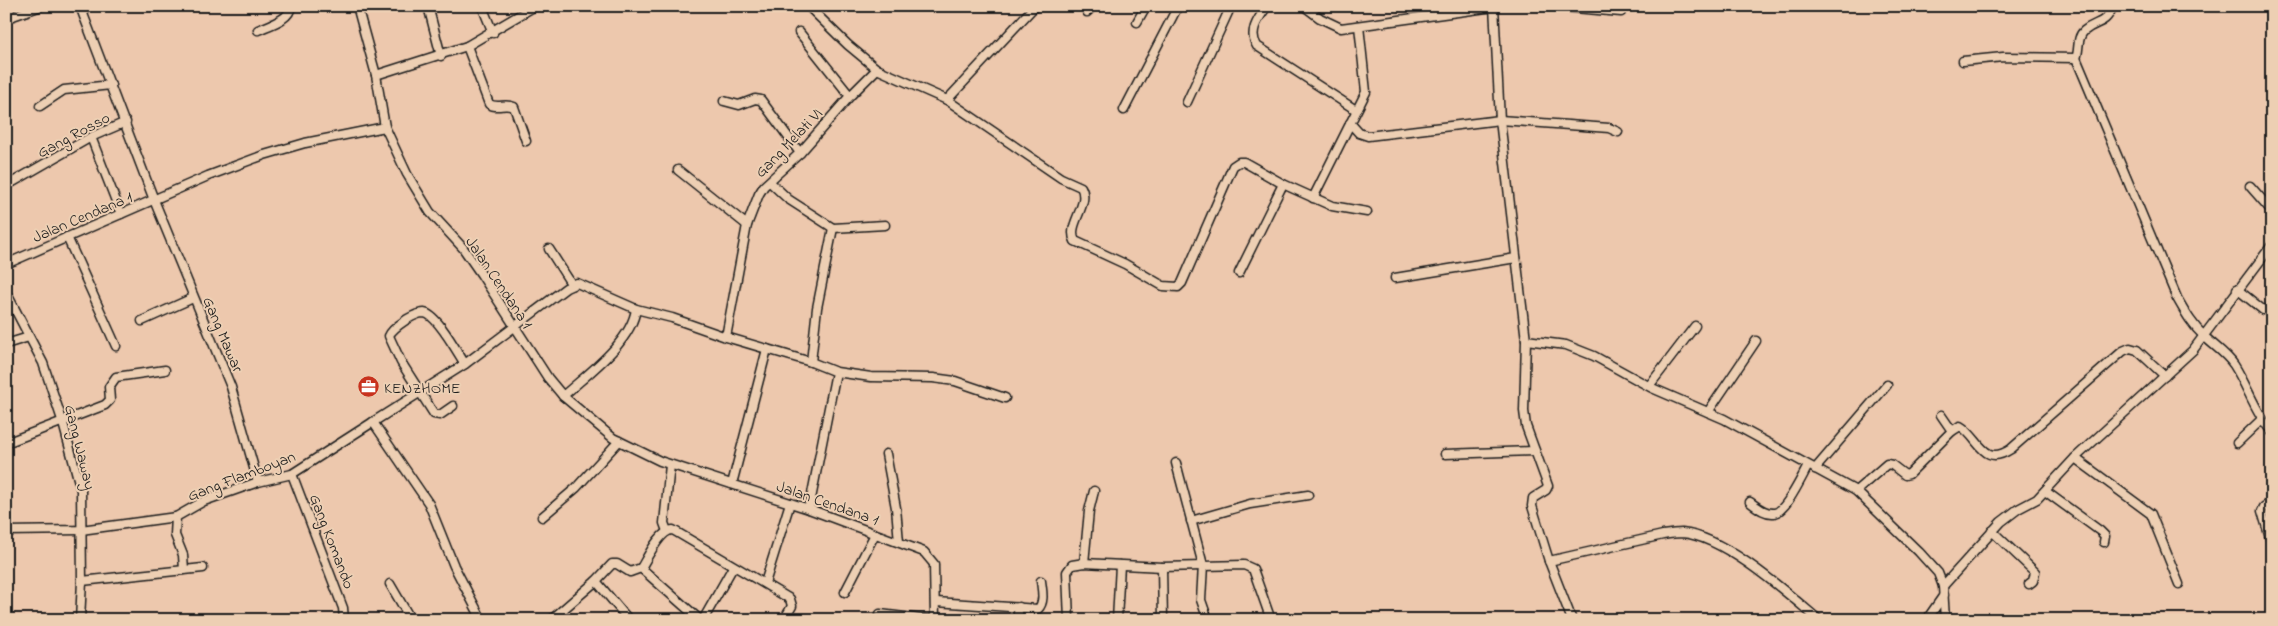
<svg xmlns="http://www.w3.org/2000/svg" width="2278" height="626" viewBox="0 0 2278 626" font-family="'Indie Flower',sans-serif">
  <rect width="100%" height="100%" fill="#edc8ad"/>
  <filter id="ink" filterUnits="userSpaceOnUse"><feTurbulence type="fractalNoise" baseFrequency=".02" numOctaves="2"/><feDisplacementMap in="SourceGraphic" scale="10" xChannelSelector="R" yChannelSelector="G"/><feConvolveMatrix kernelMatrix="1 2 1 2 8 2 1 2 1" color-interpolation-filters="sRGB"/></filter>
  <g filter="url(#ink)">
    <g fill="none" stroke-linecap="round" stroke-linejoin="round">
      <defs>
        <g id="minor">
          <path d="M 80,6 L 154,200 L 231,387 L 258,482"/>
          <path d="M 357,6 L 376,75 L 385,127 L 407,174 L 430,212 L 463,248 L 481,274 L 548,378 L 563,396 L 613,438 L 660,461 L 809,509 L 924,552 L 934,564 L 935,620"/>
          <path d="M 428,6 L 441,56"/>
          <path d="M 482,6 L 493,33"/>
          <path d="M 808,6 L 848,45 L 877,69 L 947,100 L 1061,178 L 1081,187 C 1091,204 1066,225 1075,241 L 1125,264 L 1163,286 L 1178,287 L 1182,283 L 1233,166 L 1239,162 L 1244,162 L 1283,184 L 1332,206 L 1367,212"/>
          <path d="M 1267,6 C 1258,19 1248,32 1257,46 L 1356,110"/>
          <path d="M 1304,6 L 1320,18 L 1341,28 L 1494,7"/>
          <path d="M 1494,6 L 1500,120 L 1526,340 L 1566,345 L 1594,356 L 1652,388 L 1724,419 L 1856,491 L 1919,552 L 1938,573 L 1943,586 L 1945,620"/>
          <path d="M 1551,6 L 1621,12"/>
          <path d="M 1087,12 L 1093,6"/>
          <path d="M 10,17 L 41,6"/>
          <path d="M 1137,22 L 1146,6"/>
          <path d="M 258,30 C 269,25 290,20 291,6"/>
          <path d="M 799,32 L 850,96"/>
          <path d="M 467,46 L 489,104 C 497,109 505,103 514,107 L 526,141"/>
          <path d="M 2076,58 L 2177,298 C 2185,312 2192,325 2204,336 C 2214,346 2226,353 2234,365 C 2248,387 2255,412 2272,432"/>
          <path d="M 1963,61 L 2003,57 L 2076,58 C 2080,50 2076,38 2084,31 C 2097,20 2105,26 2113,6"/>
          <path d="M 376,75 L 467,46 L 535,6"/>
          <path d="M 947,100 L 1035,6"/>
          <path d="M 724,101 L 739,105 L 755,99 L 761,100 L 800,153"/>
          <path d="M 1187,102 L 1231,6"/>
          <path d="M 40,106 L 64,90 L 111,85"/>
          <path d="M 1124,110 L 1178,6"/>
          <path d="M 1350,123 L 1359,133 L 1368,136 L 1500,120 L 1609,128 L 1618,132"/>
          <path d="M 91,137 L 121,214"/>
          <path d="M 678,170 L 747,225"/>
          <path d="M 770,182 L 788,199 L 833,228 L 885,225"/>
          <path d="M 6,186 L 91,137 L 126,122"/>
          <path d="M 2250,186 L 2272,211"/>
          <path d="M 1313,198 L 1366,92 L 1359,26"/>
          <path d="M 67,237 L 116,346"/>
          <path d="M 549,249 L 572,285"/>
          <path d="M 6,264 L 208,176 L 264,155 L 305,143 L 385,127"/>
          <path d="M 1239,273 L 1283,184"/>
          <path d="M 1395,278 L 1516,258"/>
          <path d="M 2237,289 L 2263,310 L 2272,309"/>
          <path d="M 6,292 L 43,363 L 63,423 L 81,490 L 82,581 L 80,620"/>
          <path d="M 142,321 L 193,298"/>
          <path d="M 726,337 L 747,225 L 759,194 L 764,186 L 800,153 L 850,96 L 877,69"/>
          <path d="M 1526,340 L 1524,411 L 1526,426 L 1548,486 L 1546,490 L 1533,498 L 1532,506 L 1549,561 L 1572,620"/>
          <path d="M 6,344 L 29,337"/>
          <path d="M 811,362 L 817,308 L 833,228"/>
          <path d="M 836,372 L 871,377 L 933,378 L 955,381 L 1005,398"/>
          <path d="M 1649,386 L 1695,326"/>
          <path d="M 563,396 C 587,374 631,343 636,309"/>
          <path d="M 453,406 L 440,415 L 434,414 L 401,362 L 389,336 C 391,330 400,324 406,320 C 411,317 417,313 424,313 C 437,314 457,352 465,364"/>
          <path d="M 1708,412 L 1756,341"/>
          <path d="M 373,422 L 465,364 L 566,288 L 577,283 L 636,309 L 672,318 L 726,337 L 811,362 L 836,372 L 809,509"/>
          <path d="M 1952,431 L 1960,426 C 1980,437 1982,468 2011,449 L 2123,351 L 2130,348 L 2137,350 L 2165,376"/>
          <path d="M 6,443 L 105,405 L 110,400 L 109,387 L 116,377 L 165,370"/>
          <path d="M 2237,443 L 2261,420"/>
          <path d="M 886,454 L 896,508 L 899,542"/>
          <path d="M 1445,454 L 1535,451"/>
          <path d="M 2075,458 L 2151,514 L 2179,584"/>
          <path d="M 1176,463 L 1203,565 L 1201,600 L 1208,620"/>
          <path d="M 1815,469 L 1887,385"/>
          <path d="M 292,474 L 343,608 L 344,620"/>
          <path d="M 732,484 L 767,349"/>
          <path d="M 1856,491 L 1887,464 L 1892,465 L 1905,475 L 1909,474 L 1952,431 L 1941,415"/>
          <path d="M 2045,491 L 2100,531 L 2105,536 L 2104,542"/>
          <path d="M 1750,502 C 1757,507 1765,514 1774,513 C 1786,512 1802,476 1808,466"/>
          <path d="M 2272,502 L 2264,507 L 2262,511 L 2272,545"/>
          <path d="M 542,517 L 576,488 L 619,441"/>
          <path d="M 1191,521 L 1250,504 L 1308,495"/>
          <path d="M 6,531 L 81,530 L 176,517"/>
          <path d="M 667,531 L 664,523 L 670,465"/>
          <path d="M 1992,531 L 2035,572 L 2033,581 L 2029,584"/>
          <path d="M 1549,561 L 1663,535 C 1669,534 1676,533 1682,533 C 1724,536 1787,593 1819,620"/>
          <path d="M 1084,563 L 1089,511 L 1094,491"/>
          <path d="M 1162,567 L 1163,620"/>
          <path d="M 641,568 C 647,558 661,529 673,530 L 790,599 L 792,606 L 784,620"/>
          <path d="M 184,570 L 183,555 L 175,535 L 176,517 L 204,501 L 258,482 L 292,474 L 373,422 L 429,504 L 454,566 L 482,620"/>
          <path d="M 82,581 L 203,568"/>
          <path d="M 765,583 L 790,503"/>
          <path d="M 390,584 L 411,620"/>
          <path d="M 1943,586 L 2001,522 L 2018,509 L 2037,499 L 2075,458 L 2193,350 L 2272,245"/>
          <path d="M 845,592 L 875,534"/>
          <path d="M 936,602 L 1038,609 C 1045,602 1042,590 1041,581"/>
          <path d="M 880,614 L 930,620"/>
          <path d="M 551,620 L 596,581"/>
          <path d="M 629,620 L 596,581 L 612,564 L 617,564 L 630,572 L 641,568 L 700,620"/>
          <path d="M 703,620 L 733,567"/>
          <path d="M 1017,620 L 1019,607"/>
          <path d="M 1069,620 L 1067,572 L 1072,565 L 1084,563 L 1162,567 L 1244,565 L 1253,569 L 1271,620"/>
          <path d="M 1117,620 L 1120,565"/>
          <path d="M 1930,620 L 1930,615 L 1944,595"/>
        </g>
      </defs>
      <use href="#minor" stroke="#1c1c1c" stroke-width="11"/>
      <use href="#minor" stroke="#edcfb3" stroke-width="8"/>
    </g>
  </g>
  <defs>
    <symbol id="office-disc" viewBox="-11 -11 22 22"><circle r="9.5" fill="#c8321e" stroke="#edcfb3"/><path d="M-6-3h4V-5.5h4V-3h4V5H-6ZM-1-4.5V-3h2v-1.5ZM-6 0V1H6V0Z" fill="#fff"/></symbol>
  </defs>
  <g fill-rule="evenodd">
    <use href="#office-disc" x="356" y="374" width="25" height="25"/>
  </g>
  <g text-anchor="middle" stroke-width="4" stroke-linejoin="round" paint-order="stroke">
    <g font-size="16" fill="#1c1c1c" stroke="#edcfb3">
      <text transform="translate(73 134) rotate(-28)" y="6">Gang Rosso</text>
      <text transform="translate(788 142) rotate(-46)" y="6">Gang Melati VI</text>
      <text transform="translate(82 216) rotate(-23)" y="6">Jalan Cendana 1</text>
      <text transform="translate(500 282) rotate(56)" y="6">Jalan Cendana 1</text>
      <text transform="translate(224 334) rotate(67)" y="6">Gang Mawar</text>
      <text transform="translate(81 447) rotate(76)" y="6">Gang Waway</text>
      <text transform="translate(241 475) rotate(-21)" y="6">Gang Flamboyan</text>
      <text transform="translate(828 502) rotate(19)" y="6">Jalan Cendana 1</text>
      <text transform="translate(333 541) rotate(69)" y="6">Gang Komando</text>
    </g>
    <g font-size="16" fill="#1c1c1c" stroke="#edcfb3" text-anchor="start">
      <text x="384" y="393">KENZHOME</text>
    </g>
  </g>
  <rect width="2278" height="626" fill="none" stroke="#edcfb3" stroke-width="25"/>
  <rect x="12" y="12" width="2253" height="601" fill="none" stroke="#1c1c1c" stroke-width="2" filter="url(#ink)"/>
</svg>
